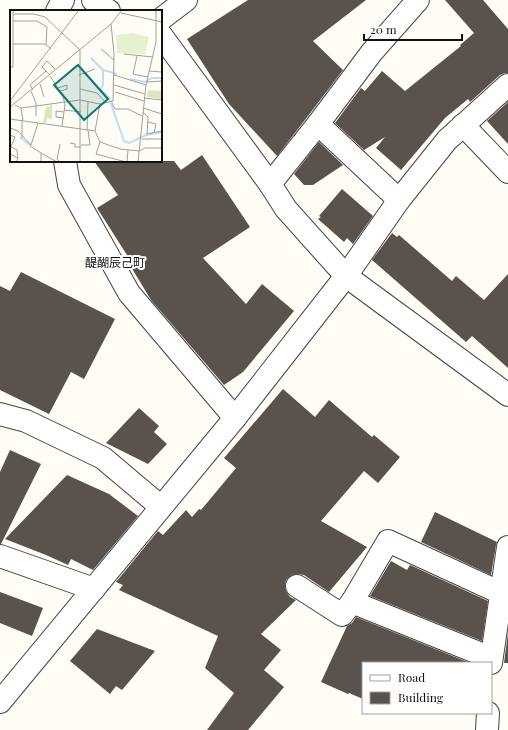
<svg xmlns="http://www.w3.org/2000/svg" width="508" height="730" viewBox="0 0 508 730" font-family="'Playfair Display','Noto Sans JP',serif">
  <rect width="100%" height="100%" fill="#fffdf5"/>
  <g fill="#5a524d">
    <path d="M 248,0 L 366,0 L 313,41 L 343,70 L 308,116 L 277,156 L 229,104 L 187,39 Z"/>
    <path d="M 445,0 L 483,0 L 508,29 L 508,73 L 505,73 L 500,75 L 470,102 L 468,99 L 445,118 L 401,170 L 376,148 L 385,137 L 364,150 L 335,123 L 361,88 L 365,91 L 382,71 L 405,91 L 461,46 L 460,45 L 474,33 Z"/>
    <path d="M 508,102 L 508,144 L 487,121 Z"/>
    <path d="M 319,142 L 343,165 L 313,185 L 304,185 L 294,174 Z"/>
    <path d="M 202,155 L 250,227 L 203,258 L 246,304 L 262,284 L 294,311 L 243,372 L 224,385 L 151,300 L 125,257 L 127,255 L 97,208 L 118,195 L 94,161 L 174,161 L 181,170 Z"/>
    <path d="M 342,189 L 373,216 L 353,244 L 347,238 L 344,242 L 318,219 L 321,217 L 319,216 Z"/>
    <path d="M 392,233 L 397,237 L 399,235 L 452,281 L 456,276 L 484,300 L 508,274 L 508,368 L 472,336 L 466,342 L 372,260 Z"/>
    <path d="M 21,272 L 115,319 L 84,379 L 71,372 L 49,414 L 0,390 L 0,286 L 10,291 Z"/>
    <path d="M 283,389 L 315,417 L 329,400 L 372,437 L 374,435 L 400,457 L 378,483 L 364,471 L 321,521 L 367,547 L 329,592 L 304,575 L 298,574 L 292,575 L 286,580 L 285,585 L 286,591 L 290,597 L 296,600 L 261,634 L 281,650 L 264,670 L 284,687 L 248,730 L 207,730 L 234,693 L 205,668 L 218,636 L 119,590 L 123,585 L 116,582 L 158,531 L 163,535 L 186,510 L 192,517 L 199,509 L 201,510 L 236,468 L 224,458 Z"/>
    <path d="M 139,408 L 159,426 L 154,432 L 167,444 L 148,464 L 106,443 Z"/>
    <path d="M 10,450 L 41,464 L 1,544 L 0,544 L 0,472 Z"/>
    <path d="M 67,475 L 109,494 L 138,516 L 93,570 L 71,559 L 68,565 L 46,555 L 5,539 Z"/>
    <path d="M 435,512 L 497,542 L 496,545 L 491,575 L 421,542 Z"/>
    <path d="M 391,561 L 407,570 L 410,565 L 488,601 L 482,641 L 370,596 Z"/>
    <path d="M 0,592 L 43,608 L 32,636 L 0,623 Z"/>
    <path d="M 356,617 L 470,663 L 363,663 L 363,699 L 349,693 L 348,694 L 321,682 L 347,626 L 352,623 Z"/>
    <path d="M 97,629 L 155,651 L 122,690 L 116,686 L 110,694 L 70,661 Z"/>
    <path d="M 508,633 L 508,663 L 504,663 Z"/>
  </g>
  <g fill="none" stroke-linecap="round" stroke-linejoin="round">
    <defs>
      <g id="minor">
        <path d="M 93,0 L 109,11"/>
        <path d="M 57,11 L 63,0"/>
        <path d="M 161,19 L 186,0"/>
        <path d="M 161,35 L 270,184 L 286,209 L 346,276 L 508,395"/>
        <path d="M 318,124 L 399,200"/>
        <path d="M 463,125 L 508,172"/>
        <path d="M 65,161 L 69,185 L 129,293 L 235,418"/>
        <path d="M 270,184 L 318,124 L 372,52 L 418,0"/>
        <path d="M 0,414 L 26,421 L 103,458 L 161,507"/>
        <path d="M 0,556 L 94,589"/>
        <path d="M 297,586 L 342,615 L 352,602"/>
        <path d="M 491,658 L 352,602 L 388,541 L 501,593"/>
        <path d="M 491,663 L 508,547"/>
        <path d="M 0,702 L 235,418 L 346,276 L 399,200 L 447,140 L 508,85"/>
        <path d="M 487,730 L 488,713"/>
      </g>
    </defs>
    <use href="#minor" stroke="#444" stroke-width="24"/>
    <use href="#minor" stroke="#fff" stroke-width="22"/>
  </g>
  <g text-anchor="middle" stroke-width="4" stroke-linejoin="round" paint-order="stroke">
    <g font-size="12" fill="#111" stroke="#fff">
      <text x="115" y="267">醍醐辰己町</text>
    </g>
  </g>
  <g transform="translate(10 10)">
    <rect width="152" height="152" fill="#fffdf5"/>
    <path d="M 138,80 L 151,81 L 151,89 L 137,87 ZM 42,95 L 42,110 L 37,108 L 36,113 L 33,113 L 36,97 Z" fill="#d5ebbd"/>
    <path d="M 122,23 L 139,27 L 135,44 L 107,43 L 106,25 Z" fill="#e6f2cf"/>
    <path fill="none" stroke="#b9e0f7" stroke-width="2" d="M 81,48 L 93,60 L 93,75 L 90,79 L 99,88 L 114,131 L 119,133 L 136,125 L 152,122M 93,60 L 107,64M 120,69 L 135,72 L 142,68 L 152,68M 10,127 L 21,136"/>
    <path fill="none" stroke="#a09f9a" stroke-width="1" d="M 111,3 L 152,12M 3,4 L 24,4 L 35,7 L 70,40 L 70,152M 3,11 L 27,11 L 37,17 L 36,35M 3,34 L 35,34 L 41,39M 91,39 L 104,50M 114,44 L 143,47M 127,46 L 123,64 L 138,67M 0,57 L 3,57 L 3,0M 139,61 L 152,62M 40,65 L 32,57 L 37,51 L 46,60M 69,65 L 85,59M 104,65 L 136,75M 40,66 L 53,86 L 55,95 L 52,116M 137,72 L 152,71M 30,74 L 34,87M 104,75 L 135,84M 48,78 L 57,75 L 57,79 L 50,81M 70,79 L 87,83 L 95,92M 23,80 L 20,75 L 36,61M 21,81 L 26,93 L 26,106M 105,82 L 134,91M 134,88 L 152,90M 0,91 L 69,0M 102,93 L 105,99 L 118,99 L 132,106M 5,95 L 11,98 L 70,90 L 90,94 L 103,91 L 104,44 L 101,14M 0,97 L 101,14 L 112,0M 11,98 L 13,111M 133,98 L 152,104M 54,100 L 71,102M 133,102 L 138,107 L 137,123M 54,108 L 46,107 L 46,101 L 54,102M 0,109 L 85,121 L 90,132 L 110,139 L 129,141 L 135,138 L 152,138M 12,110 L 12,128M 138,112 L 146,114 L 144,123M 0,118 L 8,121 L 21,135 L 28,113M 77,120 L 78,91M 85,121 L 90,94M 136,124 L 152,121M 0,125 L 5,127 L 0,139M 132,129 L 152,129M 90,132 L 86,144 L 116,152M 60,133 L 65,134 L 65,137 L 71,137M 50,134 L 47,149 L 50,152M 71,135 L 80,135 L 78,120M 20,136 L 31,143M 1,137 L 7,140 L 8,148M 0,144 L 8,148 L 6,152M 31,152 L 31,143 L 47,152M 117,152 L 118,140M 128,152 L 136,75 L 146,32 L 146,0"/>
    <path fill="#0f766e" fill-opacity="0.15" stroke="#0f766e" stroke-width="2" d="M 68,55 L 98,89 L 74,110 L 44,75 Z"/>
    <rect width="152" height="152" fill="none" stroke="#111" stroke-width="2"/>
  </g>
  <rect x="362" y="662" width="130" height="52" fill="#ffffff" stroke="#a0a0a0"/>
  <rect x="370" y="675" width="20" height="6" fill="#ffffff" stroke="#a0a0a0"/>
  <text x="398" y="682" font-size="12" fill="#111111">Road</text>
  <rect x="370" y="692" width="20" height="12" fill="#5a524d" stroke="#a0a0a0"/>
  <text x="398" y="702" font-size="12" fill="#111111">Building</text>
  <path d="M364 34v6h98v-6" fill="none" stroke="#111111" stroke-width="2"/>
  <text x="370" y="34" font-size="12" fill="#111111" stroke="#ffffff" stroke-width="3" paint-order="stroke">20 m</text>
</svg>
